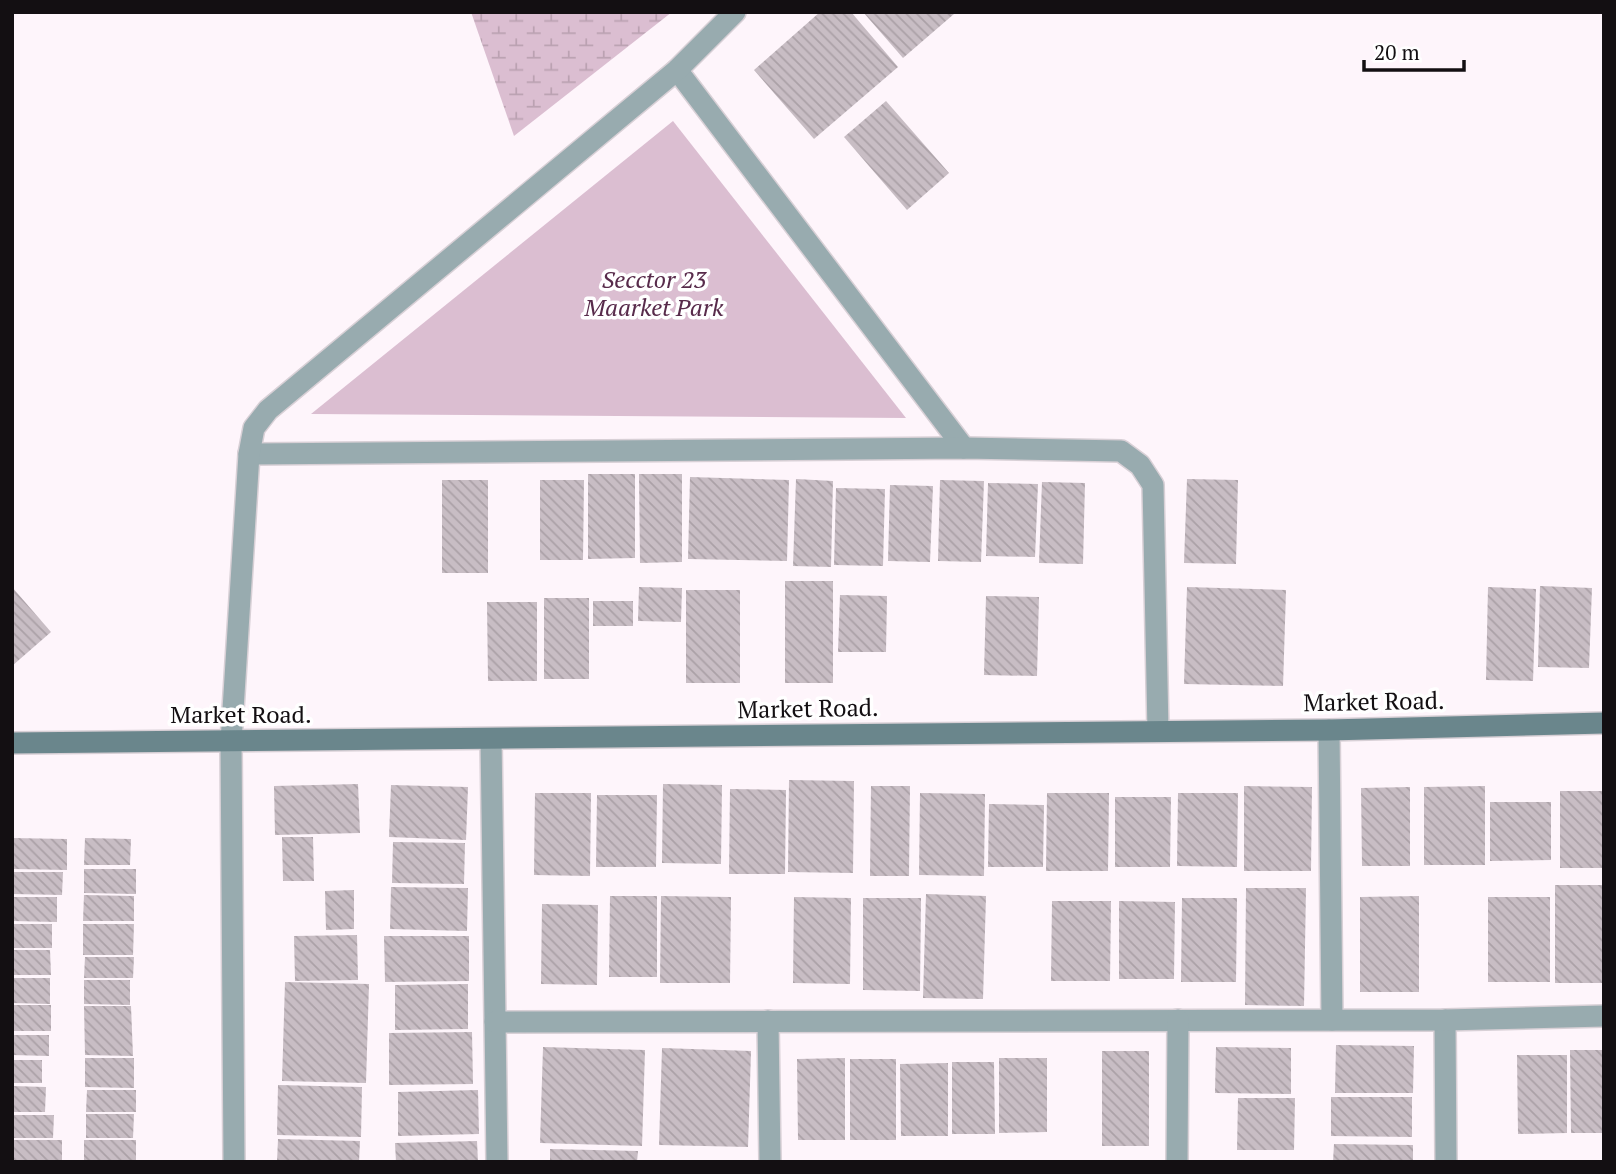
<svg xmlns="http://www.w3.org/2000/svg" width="1616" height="1174" viewBox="0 0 1616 1174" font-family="'PT Serif',serif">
  <defs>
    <pattern id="wetland-marsh" width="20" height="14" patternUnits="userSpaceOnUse" patternTransform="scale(1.75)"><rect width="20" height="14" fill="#dbbed1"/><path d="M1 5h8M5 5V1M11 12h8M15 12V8" fill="none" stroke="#bba2b2"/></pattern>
    <pattern id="building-back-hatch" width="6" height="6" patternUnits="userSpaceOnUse" patternTransform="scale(1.75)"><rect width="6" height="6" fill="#c8bdc4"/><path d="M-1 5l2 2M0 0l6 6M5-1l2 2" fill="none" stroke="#aba1a7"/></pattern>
  </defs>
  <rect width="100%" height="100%" fill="#fef5fb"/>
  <path fill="#dbbed1" d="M 673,121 L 906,418 L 311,414 Z"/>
  <path fill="url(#wetland-marsh)" d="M 471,12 L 672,12 L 514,136 Z"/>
  <g fill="url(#building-back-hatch)">
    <path d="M 820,12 L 851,12 L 898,67 L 814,139 L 754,70 Z"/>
    <path d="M 863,12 L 952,12 L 954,14 L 903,58 Z"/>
    <path d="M 886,101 L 949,173 L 907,210 L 844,137 Z"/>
    <path d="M 588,474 L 635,474 L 635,558 L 588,559 Z"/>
    <path d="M 639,474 L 682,474 L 682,562 L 640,563 Z"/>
    <path d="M 690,477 L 789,480 L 787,561 L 688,559 Z"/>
    <path d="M 796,479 L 833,481 L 831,567 L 793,566 Z"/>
    <path d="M 1187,479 L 1238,480 L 1236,564 L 1184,563 Z"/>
    <rect x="442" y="480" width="46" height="93"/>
    <path d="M 540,480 L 584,480 L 583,560 L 540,560 Z"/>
    <path d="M 940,480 L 984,481 L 981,562 L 938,561 Z"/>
    <path d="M 1042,482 L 1085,483 L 1083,564 L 1039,563 Z"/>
    <path d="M 988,483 L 1038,484 L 1035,557 L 986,556 Z"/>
    <path d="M 890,485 L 933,486 L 930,562 L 888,561 Z"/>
    <path d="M 836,488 L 885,489 L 883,566 L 834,565 Z"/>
    <rect x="785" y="581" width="48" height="102"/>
    <path d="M 1540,586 L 1592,588 L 1589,668 L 1538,667 Z"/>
    <path d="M 12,587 L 51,632 L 12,666 Z"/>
    <path d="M 639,587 L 682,588 L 681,622 L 638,621 Z"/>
    <path d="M 1187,587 L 1286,590 L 1283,686 L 1184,684 Z"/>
    <path d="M 1488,587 L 1536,589 L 1533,681 L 1486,680 Z"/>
    <rect x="686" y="590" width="54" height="93"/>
    <path d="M 840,595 L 887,596 L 886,652 L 838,652 Z"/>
    <path d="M 986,596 L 1039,597 L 1037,676 L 984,675 Z"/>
    <rect x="544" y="598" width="45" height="81"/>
    <rect x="593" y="601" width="40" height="25"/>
    <path d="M 487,602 L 537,602 L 537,681 L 488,681 Z"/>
    <path d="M 789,780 L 854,781 L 853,873 L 788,872 Z"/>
    <path d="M 358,784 L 360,833 L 275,835 L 274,786 Z"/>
    <path d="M 663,784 L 722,785 L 721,864 L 662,863 Z"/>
    <path d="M 391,785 L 468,787 L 466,840 L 389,837 Z"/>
    <path d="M 871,786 L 910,786 L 909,876 L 870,876 Z"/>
    <path d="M 1244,786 L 1312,787 L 1311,871 L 1244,871 Z"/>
    <path d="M 1485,786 L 1485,865 L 1424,865 L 1424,787 Z"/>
    <path d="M 1410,787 L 1410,866 L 1362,866 L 1361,788 Z"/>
    <path d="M 730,789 L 786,790 L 785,874 L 729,874 Z"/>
    <rect x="1560" y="791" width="44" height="77"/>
    <path d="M 535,793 L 591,793 L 590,876 L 534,875 Z"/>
    <path d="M 920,793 L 985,794 L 984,876 L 919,875 Z"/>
    <path d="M 1047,793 L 1109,793 L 1108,871 L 1046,871 Z"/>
    <path d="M 1178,793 L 1238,793 L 1237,867 L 1177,866 Z"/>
    <path d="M 597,795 L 657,795 L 656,867 L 596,867 Z"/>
    <path d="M 1115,797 L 1171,797 L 1170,867 L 1115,867 Z"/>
    <path d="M 1490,802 L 1551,802 L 1551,860 L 1490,861 Z"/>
    <path d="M 989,804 L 1044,805 L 1043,867 L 988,867 Z"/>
    <path d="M 282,837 L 313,837 L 314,881 L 283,881 Z"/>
    <path d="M 12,838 L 67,839 L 67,870 L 12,869 Z"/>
    <path d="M 85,838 L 131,839 L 130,865 L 84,865 Z"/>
    <path d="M 393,842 L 465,843 L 464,884 L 392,883 Z"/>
    <path d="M 84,869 L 136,869 L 136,894 L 84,893 Z"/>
    <path d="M 12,872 L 63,872 L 62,895 L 12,894 Z"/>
    <rect x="1555" y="885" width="49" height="98"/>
    <path d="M 391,887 L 468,888 L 467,931 L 390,929 Z"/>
    <path d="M 1246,888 L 1306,888 L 1304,1006 L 1245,1005 Z"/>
    <path d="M 354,890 L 354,929 L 326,930 L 325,891 Z"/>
    <path d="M 926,894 L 986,896 L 983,999 L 923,998 Z"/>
    <path d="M 84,895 L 134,896 L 134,921 L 83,921 Z"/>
    <path d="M 610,896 L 657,896 L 657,977 L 609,977 Z"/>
    <path d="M 661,896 L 731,897 L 730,983 L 660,983 Z"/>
    <path d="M 1419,896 L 1419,992 L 1360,992 L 1360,897 Z"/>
    <path d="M 12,897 L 57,897 L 57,922 L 12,921 Z"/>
    <path d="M 794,897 L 851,898 L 850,984 L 793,983 Z"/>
    <rect x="1488" y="897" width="62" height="85"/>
    <path d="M 863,898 L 921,898 L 920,991 L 863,990 Z"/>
    <path d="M 1182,898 L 1237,898 L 1236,982 L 1181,982 Z"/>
    <path d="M 1052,901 L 1111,901 L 1110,981 L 1051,981 Z"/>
    <path d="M 1119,901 L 1175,902 L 1174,979 L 1119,979 Z"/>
    <path d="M 542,904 L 598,905 L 597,985 L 541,984 Z"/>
    <rect x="12" y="924" width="40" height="24"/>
    <path d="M 83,924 L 134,924 L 133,955 L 83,955 Z"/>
    <path d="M 357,935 L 358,980 L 295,981 L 294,936 Z"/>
    <path d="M 384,936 L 469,936 L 469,981 L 385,982 Z"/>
    <path d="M 12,950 L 50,950 L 51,975 L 12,975 Z"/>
    <path d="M 85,957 L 134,957 L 133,978 L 84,978 Z"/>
    <path d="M 12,978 L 50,978 L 50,1004 L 12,1003 Z"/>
    <path d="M 84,980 L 130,980 L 130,1005 L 84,1004 Z"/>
    <path d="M 285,982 L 369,984 L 366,1083 L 282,1081 Z"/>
    <path d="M 468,984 L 468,1029 L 395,1030 L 395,985 Z"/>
    <rect x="12" y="1005" width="39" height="26"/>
    <path d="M 84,1006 L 131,1006 L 133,1056 L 85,1055 Z"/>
    <path d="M 472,1032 L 473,1084 L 389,1085 L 389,1033 Z"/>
    <path d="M 12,1035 L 49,1035 L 49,1056 L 12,1055 Z"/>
    <path d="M 1336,1045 L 1414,1046 L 1413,1093 L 1335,1093 Z"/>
    <path d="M 543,1047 L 645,1050 L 642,1146 L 540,1143 Z"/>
    <path d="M 1216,1047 L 1291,1048 L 1291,1094 L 1215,1093 Z"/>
    <path d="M 662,1048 L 751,1051 L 748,1147 L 659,1145 Z"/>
    <path d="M 1570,1050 L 1604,1050 L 1604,1133 L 1571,1133 Z"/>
    <rect x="1102" y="1051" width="47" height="95"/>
    <path d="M 1517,1055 L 1567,1055 L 1567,1133 L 1518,1134 Z"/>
    <path d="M 85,1058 L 134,1058 L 134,1088 L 85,1087 Z"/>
    <path d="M 845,1058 L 845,1140 L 798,1140 L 797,1059 Z"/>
    <path d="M 999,1058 L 1047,1058 L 1047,1132 L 999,1133 Z"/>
    <rect x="850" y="1059" width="46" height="81"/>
    <rect x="12" y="1060" width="30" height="23"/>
    <path d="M 952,1062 L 994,1062 L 995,1134 L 952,1134 Z"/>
    <path d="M 948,1063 L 948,1136 L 901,1136 L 900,1064 Z"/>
    <path d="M 278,1085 L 362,1087 L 361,1137 L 277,1135 Z"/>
    <path d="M 12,1086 L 46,1087 L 45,1112 L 12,1112 Z"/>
    <path d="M 87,1090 L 136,1090 L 136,1112 L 86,1112 Z"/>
    <path d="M 478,1090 L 479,1134 L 398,1136 L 398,1092 Z"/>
    <path d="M 1331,1097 L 1412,1097 L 1412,1137 L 1331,1136 Z"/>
    <path d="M 1238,1098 L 1295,1098 L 1294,1150 L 1237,1150 Z"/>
    <path d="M 86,1114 L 134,1114 L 133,1138 L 86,1138 Z"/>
    <path d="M 12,1115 L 54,1115 L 53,1138 L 12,1138 Z"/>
    <path d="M 278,1139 L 360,1141 L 359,1162 L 277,1162 Z"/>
    <rect x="12" y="1140" width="50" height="22"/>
    <rect x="84" y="1140" width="52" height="22"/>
    <path d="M 477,1141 L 478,1162 L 396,1162 L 395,1143 Z"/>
    <path d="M 1334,1144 L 1413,1145 L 1413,1162 L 1333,1162 Z"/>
    <path d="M 550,1149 L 638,1151 L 637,1162 L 550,1162 Z"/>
  </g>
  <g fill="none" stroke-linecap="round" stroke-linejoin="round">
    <defs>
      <g id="street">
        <path d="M 677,70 L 964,448"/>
        <path d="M 249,454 L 964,448 L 1121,451 L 1140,465 L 1153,485 L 1158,731"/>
        <path d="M 1329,730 L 1332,1020"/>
        <path d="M 491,739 L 497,1162"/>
        <path d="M 1445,1020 L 1446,1162"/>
        <path d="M 768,1021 L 770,1162"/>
        <path d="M 495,1022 L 1445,1020 L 1604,1016"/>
        <path d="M 234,1162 L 231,742 L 249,454 L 254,428 L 268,410 L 677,70 L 735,12"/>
        <path d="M 1177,1162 L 1178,1020"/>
      </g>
      <path id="secondary" d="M 12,743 L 1329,730 L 1604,723"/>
    </defs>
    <use href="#street" stroke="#d8d0d6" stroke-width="24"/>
    <use href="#secondary" stroke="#d8d0d6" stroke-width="24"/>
    <use href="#street" stroke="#98abaf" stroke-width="21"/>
    <use href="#secondary" stroke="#6a868c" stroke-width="21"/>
  </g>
  <g text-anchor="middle" stroke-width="7" stroke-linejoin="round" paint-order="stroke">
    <g font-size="24" font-style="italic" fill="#582b4b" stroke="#fff">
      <text x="654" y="288">Secctor 23<tspan x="654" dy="28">Maarket Park</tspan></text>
    </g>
    <g font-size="24" fill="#130f12" stroke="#fff">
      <text transform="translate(1374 702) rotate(-1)" y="8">Market Road.</text>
      <text transform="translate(808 709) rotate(-1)" y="8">Market Road.</text>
      <text x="241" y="723">Market Road.</text>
    </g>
  </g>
  <rect width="1616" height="1174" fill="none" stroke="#130f12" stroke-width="28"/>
  <path d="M1364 60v10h100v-10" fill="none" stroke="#130f12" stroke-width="3.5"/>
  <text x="1374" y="60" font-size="21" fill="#130f12" stroke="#ffffff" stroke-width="5" paint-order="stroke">20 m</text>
</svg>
